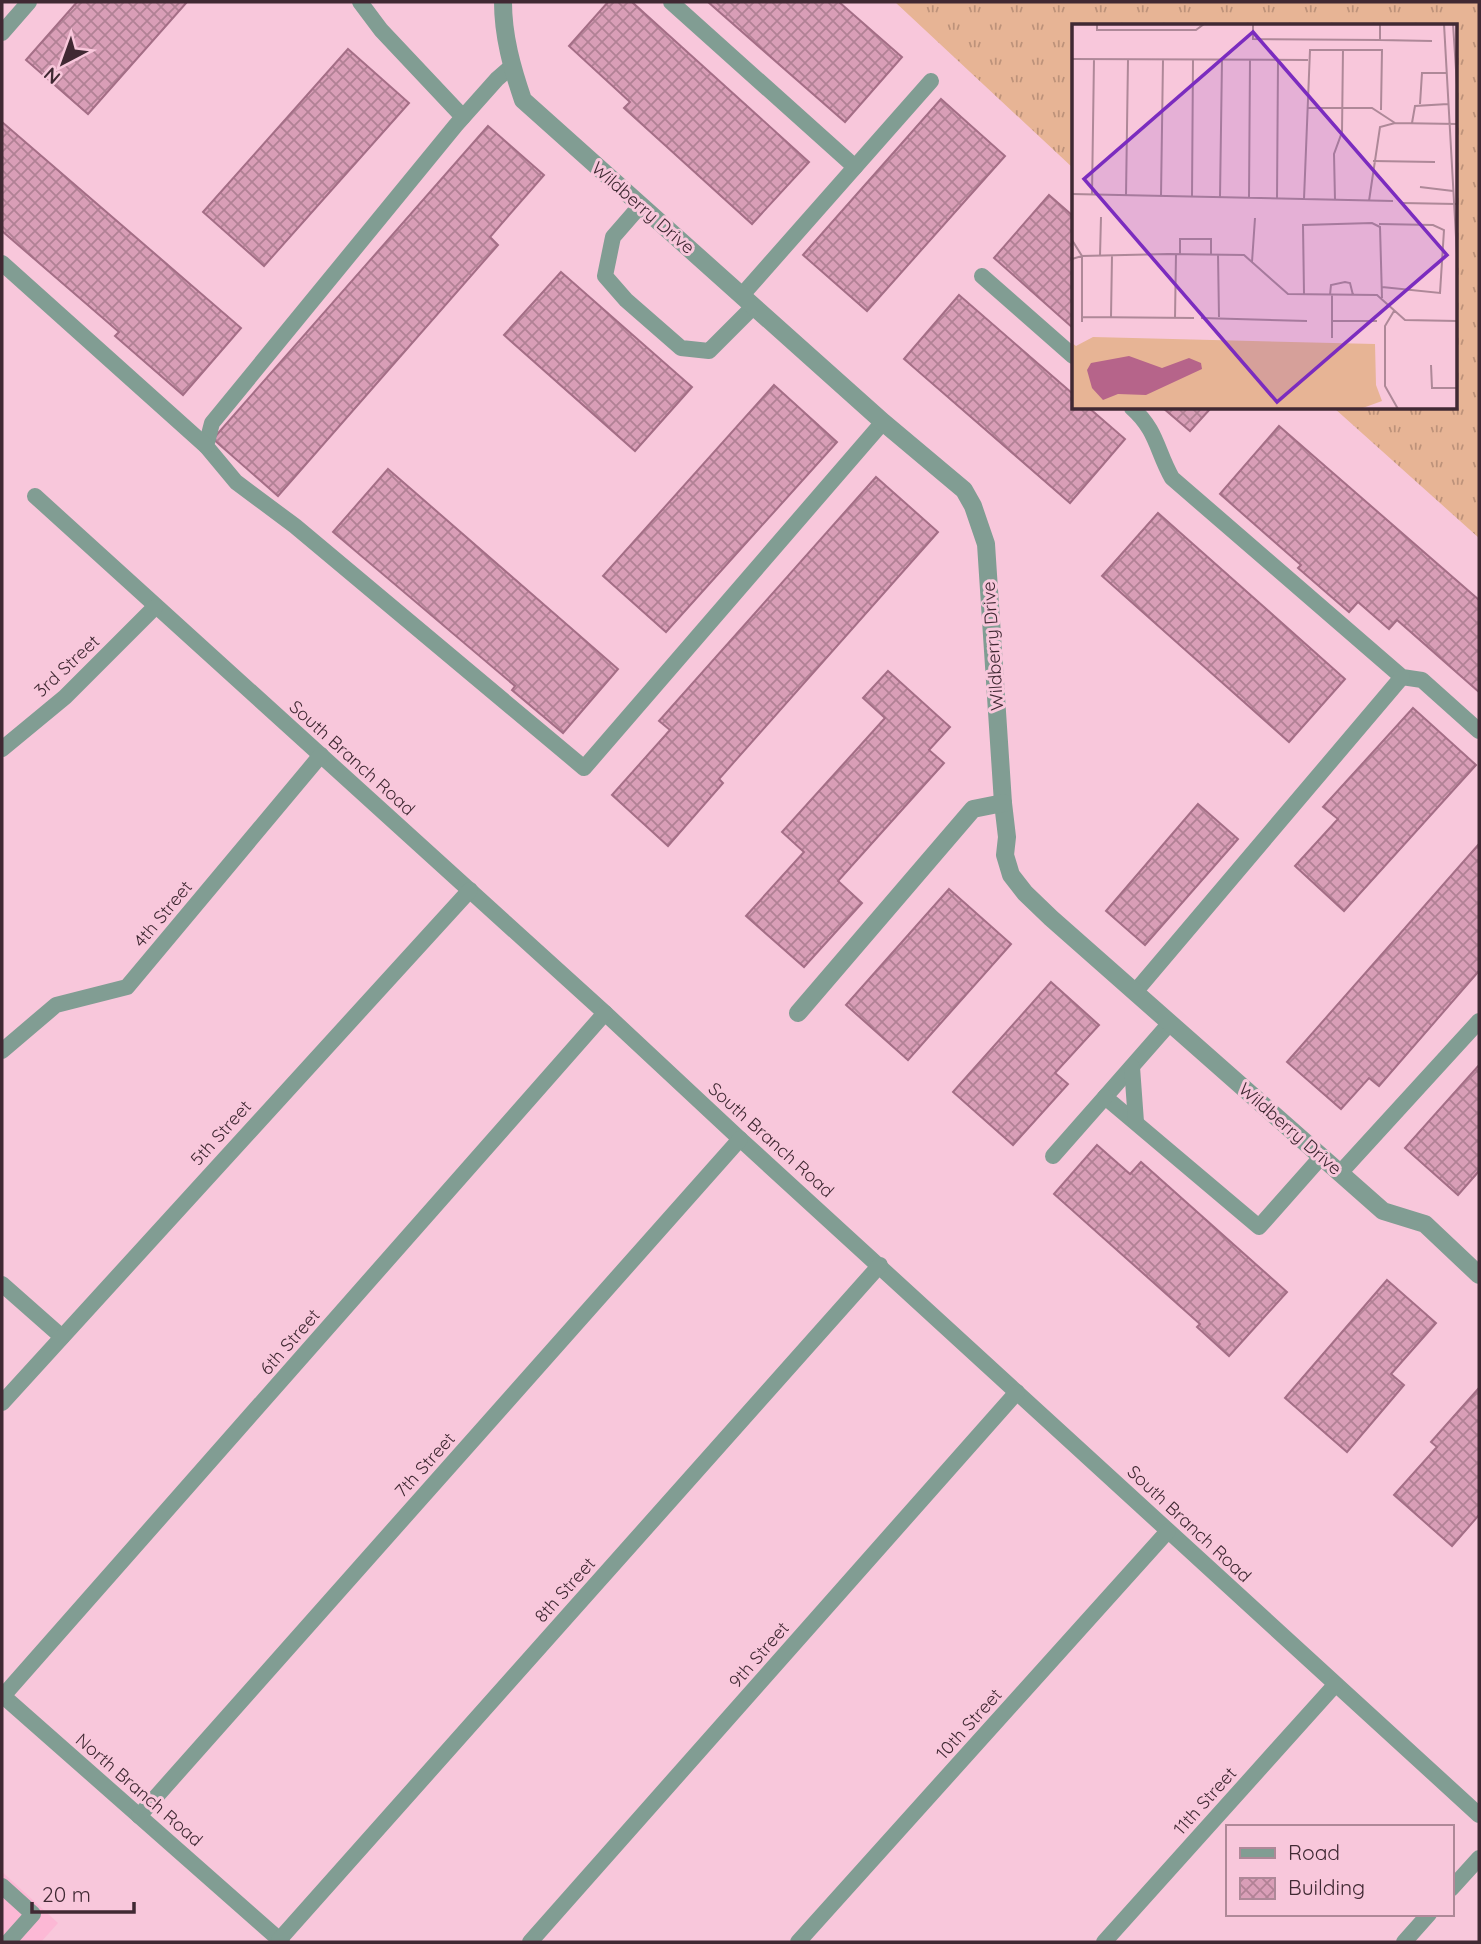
<svg xmlns="http://www.w3.org/2000/svg" width="1481" height="1944" viewBox="0 0 1481 1944" font-family="Quicksand,sans-serif">
  <defs>
    <pattern id="grass-tufts" width="24" height="20" patternUnits="userSpaceOnUse" patternTransform="scale(1.75)"><rect width="24" height="20" fill="#e7b495"/><path d="M3 7l-1-3M5 7V3M7 7l1-3M15 17l-1-3M17 17v-4M19 17l1-3" fill="none" stroke="#bd927a"/></pattern>
    <pattern id="building-cross-hatch" width="8" height="8" patternUnits="userSpaceOnUse" patternTransform="scale(1.75)"><rect width="8" height="8" fill="#d99eb7"/><path d="M0 0l8 8M0 8l8-8" fill="none" stroke="#b18195"/></pattern>
  </defs>
  <rect width="100%" height="100%" fill="#f8c7db"/>
  <path fill="#fcb8d5" d="M 2,1872 L 58,1923 L 41,1942 L 2,1942 Z"/>
  <path fill="url(#grass-tufts)" d="M 895,2 L 1479,2 L 1479,538 L 1334,408 L 1455,408 L 1455,26 L 1073,26 L 1073,168 Z"/>
  <g fill="url(#building-cross-hatch)" stroke="#a46e86" stroke-width="2">
    <path d="M 77,2 L 187,2 L 88,114 L 26,60 Z"/>
    <path d="M 608,2 L 632,2 L 809,162 L 752,224 L 624,108 L 630,102 L 569,46 Z"/>
    <path d="M 708,2 L 839,2 L 902,57 L 845,122 Z"/>
    <path d="M 348,49 L 409,103 L 264,266 L 203,212 Z"/>
    <path d="M 941,99 L 1005,156 L 867,311 L 803,255 Z"/>
    <path d="M 2,122 L 241,328 L 183,395 L 115,336 L 119,332 L 2,231 Z"/>
    <path d="M 488,126 L 544,175 L 490,237 L 498,245 L 278,496 L 213,439 Z"/>
    <path d="M 1049,195 L 1073,216 L 1073,328 L 994,258 Z"/>
    <path d="M 561,272 L 692,387 L 635,451 L 504,335 Z"/>
    <path d="M 959,295 L 1073,394 L 1073,408 L 1089,408 L 1125,439 L 1070,503 L 904,359 Z"/>
    <path d="M 774,385 L 837,442 L 666,632 L 603,576 Z"/>
    <path d="M 1163,408 L 1211,408 L 1190,431 Z"/>
    <path d="M 1279,426 L 1479,600 L 1479,692 L 1397,620 L 1389,629 L 1358,602 L 1349,612 L 1298,568 L 1301,565 L 1220,494 Z"/>
    <path d="M 388,469 L 618,669 L 563,733 L 512,690 L 515,686 L 333,532 Z"/>
    <path d="M 876,477 L 938,532 L 719,779 L 723,783 L 668,846 L 612,795 L 670,730 L 659,721 Z"/>
    <path d="M 1158,513 L 1345,679 L 1289,742 L 1102,576 Z"/>
    <path d="M 888,671 L 950,727 L 929,750 L 944,763 L 838,881 L 862,903 L 804,967 L 746,916 L 804,852 L 782,832 L 885,718 L 863,698 Z"/>
    <path d="M 1413,708 L 1476,765 L 1344,911 L 1295,866 L 1338,819 L 1323,807 Z"/>
    <path d="M 1198,804 L 1238,839 L 1145,945 L 1106,911 Z"/>
    <path d="M 1479,844 L 1479,971 L 1379,1086 L 1369,1078 L 1341,1109 L 1287,1062 Z"/>
    <path d="M 949,889 L 1011,944 L 908,1060 L 846,1005 Z"/>
    <path d="M 1051,982 L 1099,1025 L 1055,1073 L 1068,1084 L 1013,1145 L 953,1092 Z"/>
    <path d="M 1479,1065 L 1479,1171 L 1458,1195 L 1405,1148 Z"/>
    <path d="M 1097,1145 L 1130,1174 L 1141,1162 L 1287,1292 L 1229,1356 L 1197,1327 L 1200,1324 L 1054,1194 Z"/>
    <path d="M 1387,1280 L 1436,1323 L 1391,1374 L 1404,1385 L 1347,1452 L 1285,1398 Z"/>
    <path d="M 1479,1388 L 1479,1515 L 1452,1546 L 1394,1495 L 1437,1447 L 1431,1442 Z"/>
  </g>
  <g fill="none" stroke-linecap="round" stroke-linejoin="round">
    <g stroke="#819d93" stroke-width="16">
      <path d="M 360,2 L 381,30 L 463,117"/>
      <path d="M 671,2 L 855,167"/>
      <path d="M 2,33 L 29,2"/>
      <path d="M 512,66 L 497,79 L 456,125 L 212,423 L 206,446 L 236,482 L 295,526 L 584,768 L 883,422"/>
      <path d="M 640,206 L 613,237 L 605,276 L 626,300 L 681,348 L 709,351 L 754,306"/>
      <path d="M 2,263 L 206,446"/>
      <path d="M 982,276 L 1073,356"/>
      <path d="M 742,295 L 931,81"/>
      <path d="M 1132,408 C 1157,430 1157,452 1172,478 L 1402,677 L 1422,680 L 1479,731"/>
      <path d="M 35,496 L 605,1013 L 740,1139 L 1479,1815"/>
      <path d="M 2,749 L 65,697 L 155,607"/>
      <path d="M 1135,992 L 1402,677"/>
      <path d="M 1170,1023 L 1105,1097 L 1259,1227 L 1322,1156"/>
      <path d="M 2,1051 L 56,1005 L 127,987 L 321,755"/>
      <path d="M 1132,1067 L 1136,1122"/>
      <path d="M 1053,1156 L 1105,1097"/>
      <path d="M 1340,1173 L 1479,1021"/>
      <path d="M 2,1284 L 62,1337"/>
      <path d="M 2,1403 L 470,890"/>
      <path d="M 2,1695 L 282,1942"/>
      <path d="M 3,1696 L 605,1013"/>
      <path d="M 139,1816 L 740,1139"/>
      <path d="M 2,1886 L 33,1914 L 8,1942"/>
      <path d="M 1451,1889 L 1479,1858"/>
      <path d="M 279,1940 L 880,1265"/>
      <path d="M 530,1942 L 1017,1392"/>
      <path d="M 798,1942 L 1168,1531"/>
      <path d="M 1104,1942 L 1335,1685"/>
      <path d="M 1404,1942 L 1429,1914"/>
    </g>
    <g stroke="#819d93" stroke-width="18">
      <path d="M 503,2 C 503,36 512,68 523,100 L 883,422 L 964,490 L 973,506 L 986,544 L 1003,803 L 1007,837 L 1005,855 L 1011,875 L 1025,893 L 1051,918 L 1383,1211 L 1425,1224 L 1479,1275"/>
      <path d="M 798,1013 L 973,809 L 1003,803"/>
    </g>
  </g>
  <g text-anchor="middle" stroke-width="6" stroke-linejoin="round" paint-order="stroke">
    <g font-size="18" fill="#402933" stroke="#f8c7db">
      <text transform="translate(643 208) rotate(41)" y="6">Wildberry Drive</text>
      <text transform="translate(993 646) rotate(-94)" y="6">Wildberry Drive</text>
      <text transform="translate(67 666) rotate(-43)" y="6">3rd Street</text>
      <text transform="translate(352 758) rotate(42)" y="6">South Branch Road</text>
      <text transform="translate(163 914) rotate(-50)" y="6">4th Street</text>
      <text transform="translate(1290 1129) rotate(41)" y="6">Wildberry Drive</text>
      <text transform="translate(221 1133) rotate(-48)" y="6">5th Street</text>
      <text transform="translate(771 1140) rotate(42)" y="6">South Branch Road</text>
      <text transform="translate(290 1342) rotate(-49)" y="6">6th Street</text>
      <text transform="translate(425 1465) rotate(-48)" y="6">7th Street</text>
      <text transform="translate(1189 1524) rotate(43)" y="6">South Branch Road</text>
      <text transform="translate(565 1590) rotate(-48)" y="6">8th Street</text>
      <text transform="translate(759 1655) rotate(-49)" y="6">9th Street</text>
      <text transform="translate(969 1724) rotate(-48)" y="6">10th Street</text>
      <text transform="translate(139 1790) rotate(41)" y="6">North Branch Road</text>
      <text transform="translate(1205 1801) rotate(-48)" y="6">11th Street</text>
    </g>
  </g>
  <g transform="translate(1072 24)">
    <rect width="385" height="385" fill="#f8c7db"/>
    <path d="M 21,313 L 303,320 L 304,361 L 310,377 L 288,385 L 0,385 L 0,319 L 4,322 Z" fill="#e7b495"/>
    <path d="M 57,332 L 90,344 L 117,334 L 129,339 L 130,345 L 74,371 L 46,370 L 31,376 L 20,364 L 15,346 L 19,339 Z" fill="#b6648a"/>
    <path fill="none" stroke="#ae8898" stroke-width="2" d="M 25,0 L 25,6 L 124,6 L 132,0M 181,0 L 181,15 L 308,16M 308,0 L 308,16 L 360,17M 372,0 L 385,231M 381,0 L 385,61M 0,35 L 236,36M 348,80 L 350,49 L 375,49M 235,84 L 300,84 L 323,99M 340,99 L 343,82 L 376,80M 301,137 L 363,138M 348,163 L 381,167M 0,170 L 321,177M 20,170 L 22,35M 54,171 L 56,36M 89,172 L 91,36M 120,172 L 121,36M 148,173 L 150,36M 177,174 L 178,36M 205,175 L 206,37M 232,175 L 238,26 L 310,26 L 309,86M 263,176 L 262,130 L 270,108 L 271,25M 297,177 L 308,103 L 323,99 L 385,100M 330,179 L 384,180M 307,200 L 361,201 L 372,206 L 368,269 L 310,263M 0,216 L 10,232 L 0,235M 108,230 L 108,215 L 139,215 L 139,230M 146,230 L 147,293M 28,232 L 29,193M 180,238 L 183,194M 232,270 L 231,201 L 300,199 L 308,203 L 310,274M 258,271 L 259,261 L 273,258 L 278,259 L 281,271M 322,287 L 313,302 L 313,362 L 326,385M 10,293 L 122,294M 39,293 L 40,232M 103,294 L 104,230M 129,294 L 235,297M 260,297 L 305,297M 10,298 L 10,232 L 96,230 L 172,231 L 216,270 L 305,271 L 333,296 L 385,297M 260,314 L 260,271M 359,341 L 360,364 L 385,364"/>
    <path fill="#7b2cbf" fill-opacity="0.15" stroke="#7b2cbf" stroke-width="3.5" d="M 181,8 L 375,231 L 205,378 L 12,155 Z"/>
    <rect width="385" height="385" fill="none" stroke="#402933" stroke-width="3.5"/>
  </g>
  <rect width="1481" height="1944" fill="none" stroke="#402933" stroke-width="7"/>
  <rect x="1226" y="1825" width="228" height="91" fill="#f8c7db" stroke="#ae8898" stroke-width="2"/>
  <rect x="1240" y="1848" width="35" height="10" fill="#819d93" stroke="#ae8898" stroke-width="2"/>
  <text x="1288" y="1860" font-size="21" fill="#402933">Road</text>
  <rect x="1240" y="1878" width="35" height="21" fill="url(#building-cross-hatch)" stroke="#ae8898" stroke-width="2"/>
  <text x="1288" y="1895" font-size="21" fill="#402933">Building</text>
  <g transform="translate(63 63) rotate(221)" stroke="#f8c7db" stroke-width="5" paint-order="stroke">
  <path d="M0-5L12 26L0 18L-12 26Z" fill="#402933"/>
  <text y="-10" font-size="19" font-weight="bold" text-anchor="middle" fill="#402933">N</text>
  </g>
  <path d="M32 1902v10h102v-10" fill="none" stroke="#402933" stroke-width="3.5"/>
  <text x="42" y="1902" font-size="21" fill="#402933" stroke="#f8c7db" stroke-width="5" paint-order="stroke">20 m</text>
</svg>
